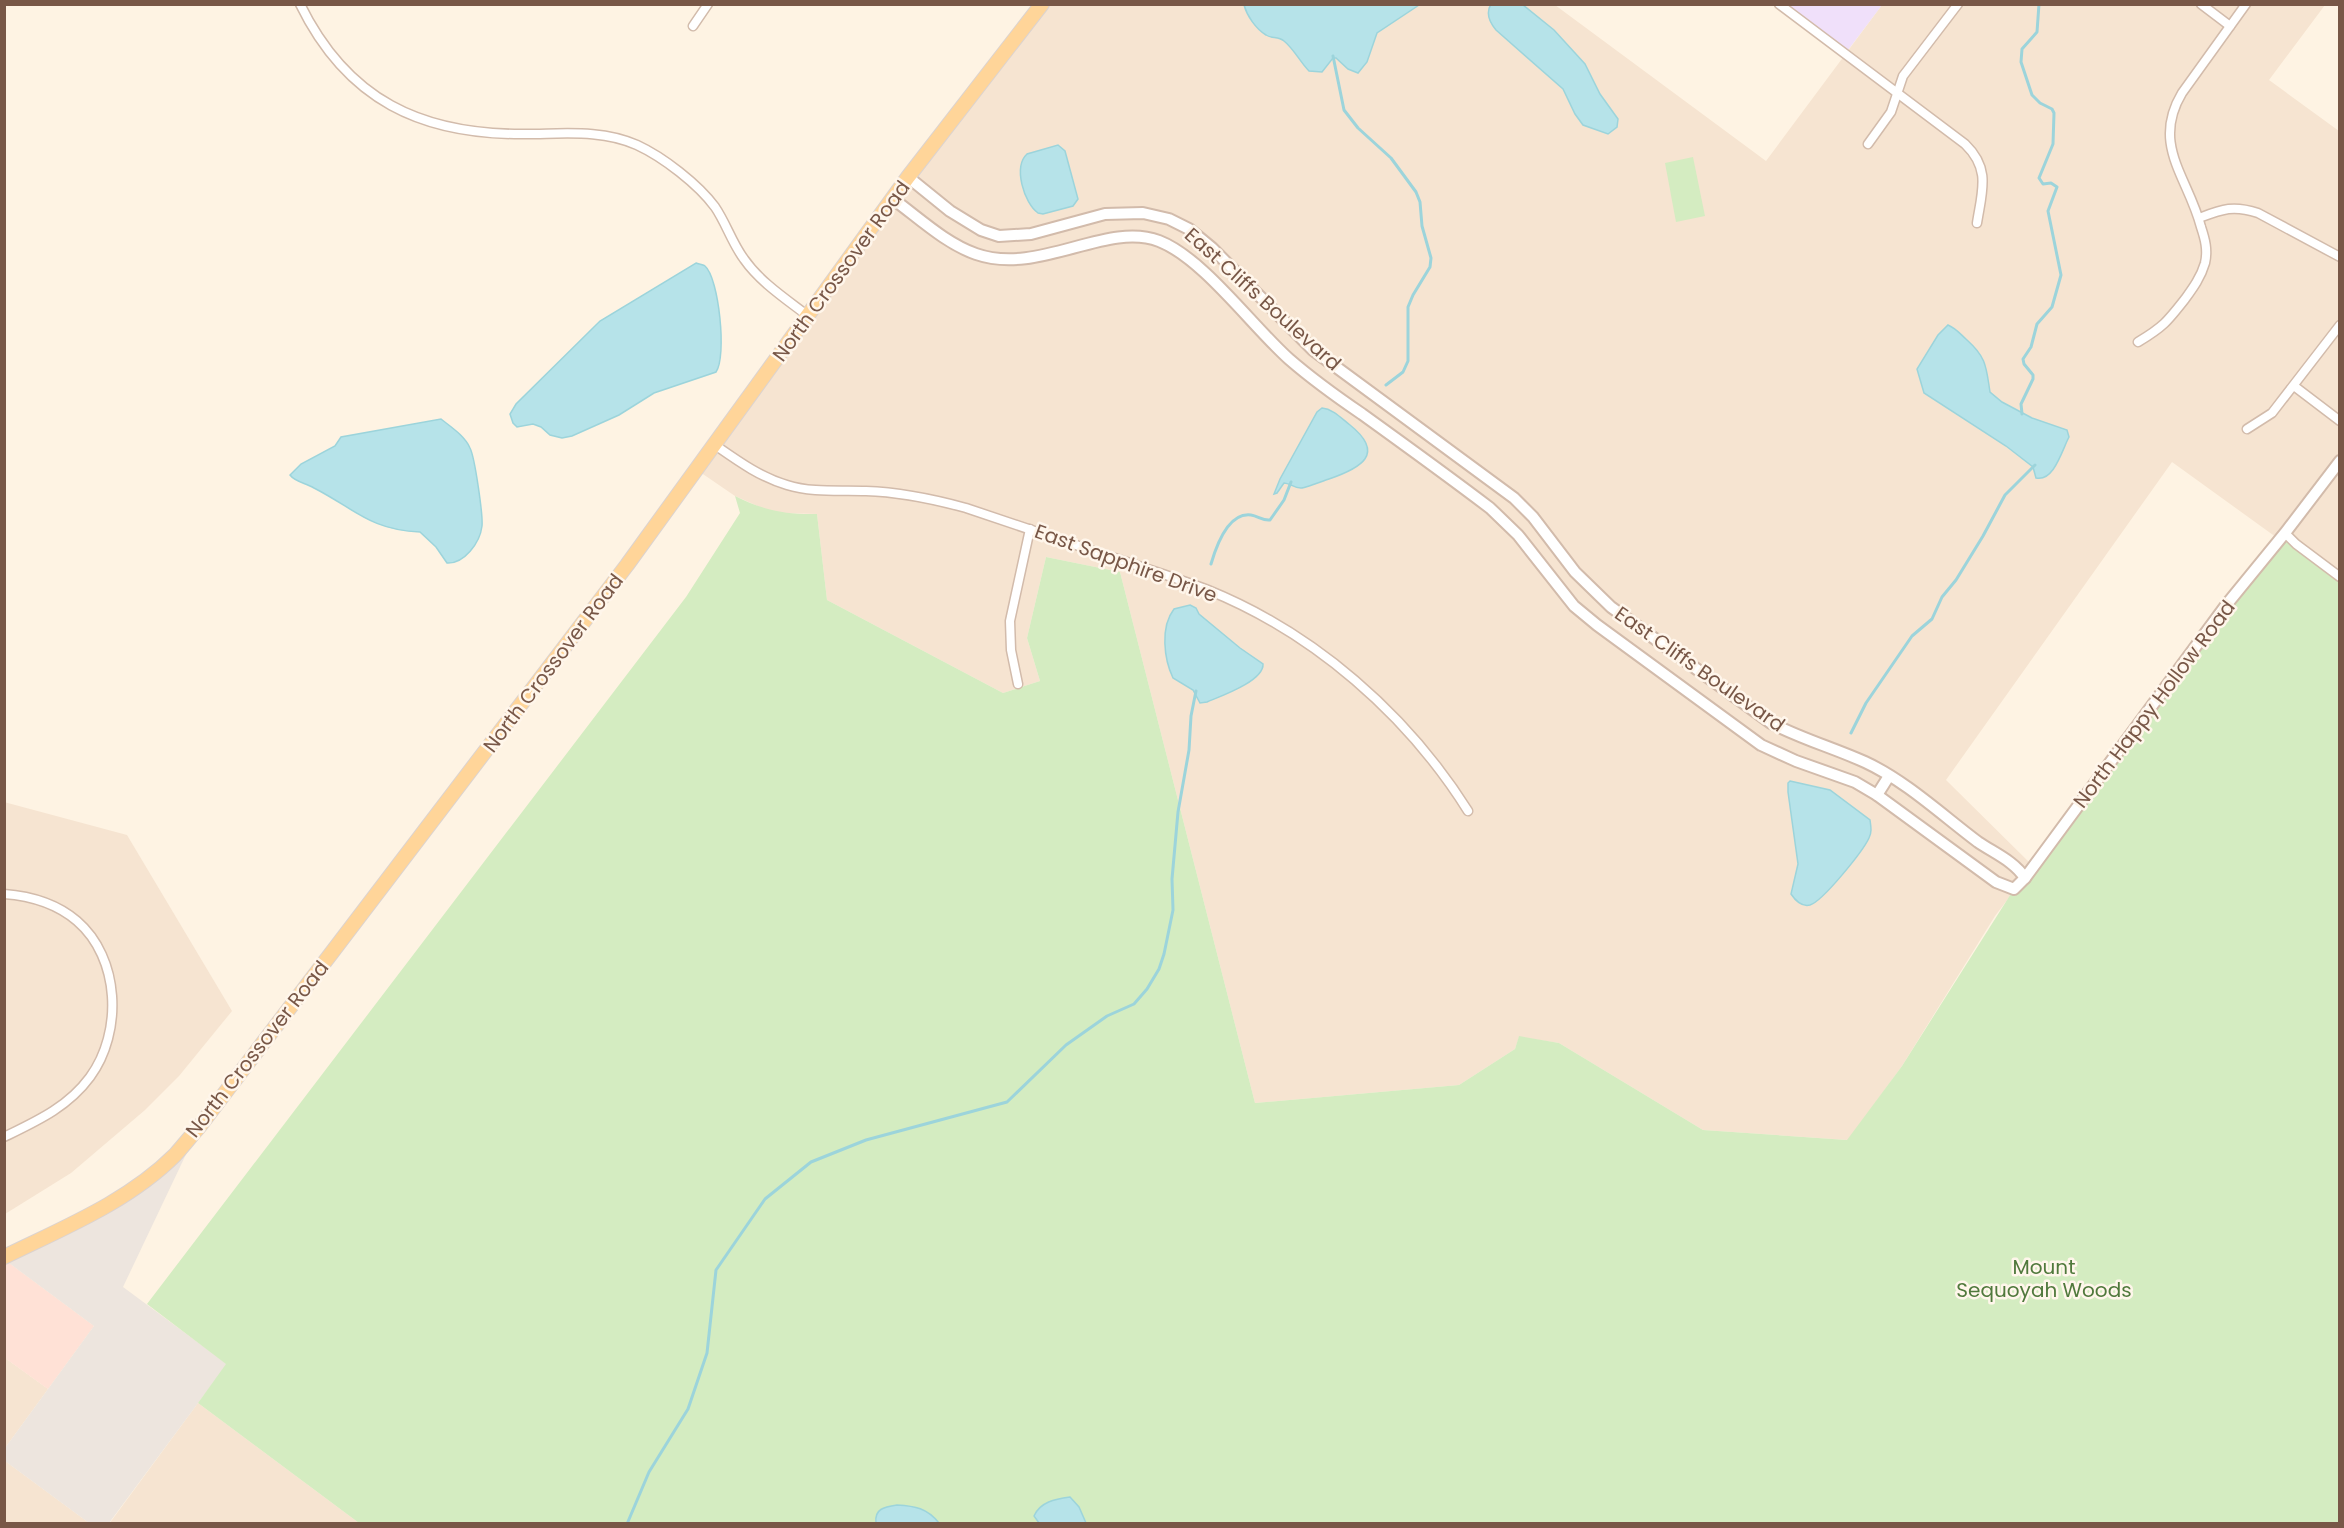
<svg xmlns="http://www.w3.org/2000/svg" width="2344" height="1528" viewBox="0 0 2344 1528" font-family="Poppins,sans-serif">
  <rect width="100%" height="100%" fill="#fef3e3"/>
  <g fill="#f6e4d1">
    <path d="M 1042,5 L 1555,5 L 1766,161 L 1882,5 L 2325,5 L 2269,80 L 2339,131 L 2339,577 L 2280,540 L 2172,462 L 1946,780 L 2033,866 L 1995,916 L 1902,1066 L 1848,1140 L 1703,1130 L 1559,1043 L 1519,1037 L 1515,1049 L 1459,1085 L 1255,1103 L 1120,572 L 1046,557 L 1027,638 L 1040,681 L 1003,693 L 827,600 L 817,514 L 780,513 L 762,508 L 735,496 L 697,470 Z"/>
    <path d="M 4,802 L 127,835 L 232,1011 L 179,1076 L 145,1110 L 71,1173 L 5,1214 Z"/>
    <path d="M 5,1358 L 48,1389 L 5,1448 Z"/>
    <path d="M 198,1403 L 359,1523 L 109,1524 Z"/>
    <path d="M 4,1461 L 5,1461 L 89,1523 L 5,1523 Z"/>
  </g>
  <path fill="#ffe1d6" d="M 5,1260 L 94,1326 L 48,1389 L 5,1358 Z"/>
  <path fill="#ede5de" d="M 199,1127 L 123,1287 L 227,1364 L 109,1523 L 89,1523 L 5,1461 L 5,1448 L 94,1326 L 5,1260 L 114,1202 Z"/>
  <path fill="#f0e0fa" d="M 1779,5 L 1882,5 L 1845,54 Z"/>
  <g fill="#d4ecc1">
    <path d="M 1693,157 L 1705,216 L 1676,222 L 1665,163 Z"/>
    <path d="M 735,496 C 762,510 787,515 817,514 L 827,600 L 1003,693 L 1040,681 L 1027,638 L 1046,557 L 1120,572 L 1255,1103 L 1459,1085 L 1515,1049 L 1519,1036 L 1559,1043 L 1703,1130 L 1847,1140 L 1902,1066 L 2014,889 L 2285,533 L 2339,577 L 2339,1523 L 359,1523 L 198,1403 L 226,1364 L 147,1304 L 686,597 L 740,513 Z"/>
  </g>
  <g fill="#b6e3e9" stroke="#9cd4db" stroke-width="1.5">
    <path d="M 1491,4 L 1523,5 L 1554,30 L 1585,64 L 1600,94 L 1618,119 L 1617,127 L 1608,134 L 1583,125 L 1575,114 L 1563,89 L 1496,30 C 1490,23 1485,14 1491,4 Z"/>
    <path d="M 1244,5 L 1244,4 L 1419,5 L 1377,33 L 1367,62 L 1358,73 L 1348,69 L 1336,58 L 1333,58 L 1322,72 L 1309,71 C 1300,62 1294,49 1284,41 C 1278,36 1272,39 1266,35 C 1256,29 1247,16 1244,5 Z"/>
    <path d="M 1058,145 L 1065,151 L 1078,199 L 1073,206 L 1043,214 L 1038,213 C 1024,203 1013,167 1027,154 Z"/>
    <path d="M 696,263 C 698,264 704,265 705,266 C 719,278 727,357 716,372 L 654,393 L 619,415 L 572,436 L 562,438 L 550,435 L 541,427 L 533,424 L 517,427 L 513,423 L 510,414 L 516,404 L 600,321 Z"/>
    <path d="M 1948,325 C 1957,329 1960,334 1967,340 C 1987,358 1986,367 1990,392 L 2002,402 L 2032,418 L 2067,430 L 2069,437 C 2062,450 2054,482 2036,478 L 2033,467 L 2006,446 L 1924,393 L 1917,369 L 1938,335 Z"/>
    <path d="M 1322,408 C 1333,409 1341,418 1350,425 C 1386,454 1361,468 1329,479 C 1320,482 1310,486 1302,488 C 1295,489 1290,483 1284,483 L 1277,493 L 1274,494 L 1280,479 L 1317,412 Z"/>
    <path d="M 441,419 C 451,427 465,436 470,448 C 475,458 483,515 482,526 C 480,543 464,564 447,563 L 436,547 L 420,532 C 370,530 355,509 314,488 C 306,483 295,482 290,475 L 301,464 L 335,446 L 341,437 Z"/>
    <path d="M 1190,605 L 1196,608 L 1199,614 L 1240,648 L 1263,664 C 1264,681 1221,696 1207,702 L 1200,703 L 1193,690 L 1173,678 C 1164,659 1160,627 1174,609 Z"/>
    <path d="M 1790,781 L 1830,790 L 1870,820 C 1871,827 1872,832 1869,838 C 1863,851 1823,901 1810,905 C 1802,907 1795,900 1791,894 L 1798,864 L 1788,792 L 1788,783 Z"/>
    <path d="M 1070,1497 L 1079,1507 L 1086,1523 L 1039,1523 L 1034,1516 C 1040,1502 1055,1499 1070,1497 Z"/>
    <path d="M 897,1505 C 915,1506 927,1508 939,1523 L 876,1523 C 874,1509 884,1507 897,1505 Z"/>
  </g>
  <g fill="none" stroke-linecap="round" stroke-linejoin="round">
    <g stroke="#9cd4db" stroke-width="3">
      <path d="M 1333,56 L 1344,110 L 1358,128 L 1391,158 L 1416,192 L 1420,202 L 1422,226 L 1431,258 L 1430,267 L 1413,295 L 1408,307 L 1408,361 L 1403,372 L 1386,385"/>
      <path d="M 2022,414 L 2021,404 L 2033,379 L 2033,375 L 2024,364 L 2023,359 L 2031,347 L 2037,324 L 2052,307 L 2061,275 L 2048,211 L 2057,187 L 2051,183 L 2043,184 L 2039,178 L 2053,144 L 2054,113 L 2052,109 L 2040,103 L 2032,95 L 2021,62 L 2022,49 L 2037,32 L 2039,4"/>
      <path d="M 1211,564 C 1216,547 1228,512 1251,515 C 1258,516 1263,521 1270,520 L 1284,500 L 1291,482"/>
      <path d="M 1851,733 L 1866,703 L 1912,636 L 1932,619 L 1942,597 L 1956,580 L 1983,536 L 2005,495 L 2035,465"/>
      <path d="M 627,1524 L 649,1472 L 688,1409 L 707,1353 L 716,1270 L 765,1199 L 811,1162 L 866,1140 L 1007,1102 L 1066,1045 L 1107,1016 L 1134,1004 L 1147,989 L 1159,969 L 1164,954 L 1173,910 L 1172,879 L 1178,812 L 1189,750 L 1191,716 L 1196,691"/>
    </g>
    <defs>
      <g id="minor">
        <path d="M 300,4 C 347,100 421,135 525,134 C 562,134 602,129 637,145 C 663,157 698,184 715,207 C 726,223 732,243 744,259 C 760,282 786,299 808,316"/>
        <path d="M 1779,4 L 1965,144 C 1991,169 1982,191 1977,223"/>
        <path d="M 2201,4 L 2230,26"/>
        <path d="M 693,26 L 708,4"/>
        <path d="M 1868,144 L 1891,112 L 1903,76 L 1958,4"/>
        <path d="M 2199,218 C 2223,209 2233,205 2258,213 L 2340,257"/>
        <path d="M 2138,342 C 2163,327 2167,322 2185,299 C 2193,288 2201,277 2205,263 C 2208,250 2205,239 2201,227 C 2188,177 2151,145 2182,93 L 2246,4"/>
        <path d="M 2294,386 L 2340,421"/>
        <path d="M 2247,429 L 2272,413 L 2340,325"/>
        <path d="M 715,445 C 738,461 760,477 787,485 C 812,493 840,490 866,491 C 900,492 933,499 966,508 C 1020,526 1075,545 1130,563 C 1156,572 1182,580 1208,590 C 1314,633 1407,714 1468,811"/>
        <path d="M 2285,533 L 2296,544 L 2340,577"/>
        <path d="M 1018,684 L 1011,650 L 1010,621 L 1030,529"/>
        <path d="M 4,894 C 31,896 56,903 77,921 C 120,958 123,1032 90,1077 C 68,1107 37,1121 4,1137"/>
      </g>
      <g id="tertiary">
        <path d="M 908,177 L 950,211 L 981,230 L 999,236 L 1031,234 L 1105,214 L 1143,213 L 1169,219 L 1189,229 L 1212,248 L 1313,350 L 1514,498 L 1533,517 L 1575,572 L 1611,607 L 1771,723 C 1802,739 1834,748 1865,762 C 1906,781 1942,815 1978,842 C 1994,853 2014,861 2025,878"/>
        <path d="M 893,199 C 919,218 945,243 976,254 C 1039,276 1106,221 1159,241 C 1203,258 1252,326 1289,359 C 1312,379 1337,397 1362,414 C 1405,445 1448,476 1490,508 L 1518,535 L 1574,606 L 1597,625 L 1761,745 L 1796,761 L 1855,782 L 1877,795 L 1996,882 L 2014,889 L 2025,878 L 2227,604 L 2285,533 L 2340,461"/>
        <path d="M 1877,795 L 1889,776"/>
      </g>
      <path id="primary" d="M 4,1257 C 63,1228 128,1202 175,1155 C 183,1146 191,1136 199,1127 L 627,565 L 908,177 L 1042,4"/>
    </defs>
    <use href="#minor" stroke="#d2bbab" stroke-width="11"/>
    <use href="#tertiary" stroke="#d2bbab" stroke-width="14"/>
    <use href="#primary" stroke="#dcd3cf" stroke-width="16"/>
    <use href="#minor" stroke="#fff" stroke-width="8"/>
    <use href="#tertiary" stroke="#fff" stroke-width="10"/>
    <use href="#primary" stroke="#ffd599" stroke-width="14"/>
  </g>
  <g text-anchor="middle" stroke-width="5" stroke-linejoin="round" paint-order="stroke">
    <g font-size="20" fill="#785747" stroke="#fff6eb">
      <text transform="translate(841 271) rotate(-54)" y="7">North Crossover Road</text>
      <text transform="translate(1263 299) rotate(42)" y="7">East Cliffs Boulevard</text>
      <text transform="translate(1126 563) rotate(20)" y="7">East Sapphire Drive</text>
      <text transform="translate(553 663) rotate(-53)" y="7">North Crossover Road</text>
      <text transform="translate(1700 669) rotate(35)" y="7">East Cliffs Boulevard</text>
      <text transform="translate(2154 704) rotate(-53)" y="7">North Happy Hollow Road</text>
      <text transform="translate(257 1049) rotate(-52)" y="7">North Crossover Road</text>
    </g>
    <g font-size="20" fill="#50793c" stroke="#fff6eb">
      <text x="2044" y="1274">Mount<tspan x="2044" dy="23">Sequoyah Woods</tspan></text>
    </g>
  </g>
  <rect width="2344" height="1528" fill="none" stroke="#785747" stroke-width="12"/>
</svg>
